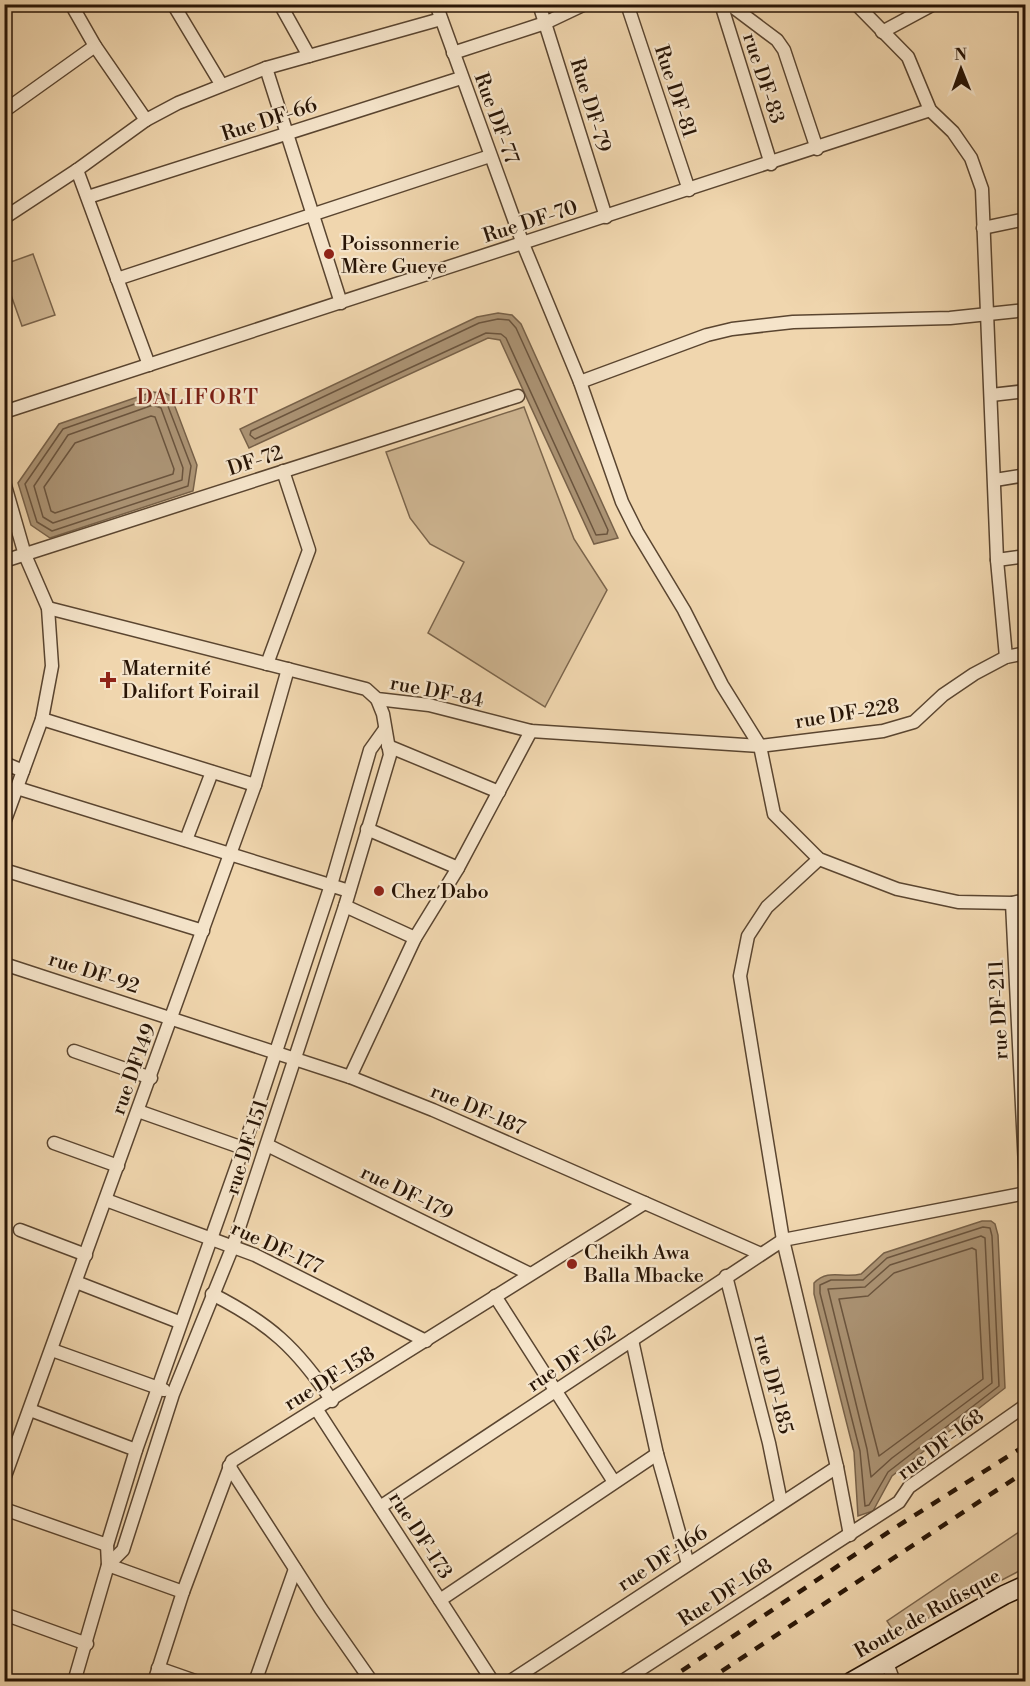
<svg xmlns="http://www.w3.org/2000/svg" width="1030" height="1686" viewBox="0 0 1030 1686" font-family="'Libre Bodoni',serif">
  <rect width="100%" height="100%" fill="#f0d6ae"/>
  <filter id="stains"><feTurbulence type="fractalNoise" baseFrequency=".00333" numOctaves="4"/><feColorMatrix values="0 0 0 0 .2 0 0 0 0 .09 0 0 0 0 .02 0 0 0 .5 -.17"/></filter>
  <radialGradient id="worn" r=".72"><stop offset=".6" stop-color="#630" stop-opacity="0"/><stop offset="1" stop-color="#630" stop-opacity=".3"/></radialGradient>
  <g fill="#ceb591" stroke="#7b654c" stroke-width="1.5">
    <path d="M 33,254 L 55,315 L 22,326 L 5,278 L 5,264 Z"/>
    <path d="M 524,407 L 574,539 L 607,590 L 545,707 L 428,633 L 464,562 L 430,544 L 410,518 L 386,452 Z"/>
    <path d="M 1025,1528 L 1025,1568 L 896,1635 L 887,1621 Z"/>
  </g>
  <g fill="#ac9475" stroke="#776149" stroke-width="1.5">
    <path d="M 498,313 L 512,315 L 521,324 L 618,538 L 594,544 L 500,340 L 488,338 L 249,448 L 240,429 L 477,317 Z"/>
    <path d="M 152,392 L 165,393 L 171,396 L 197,465 L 193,491 L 50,538 L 31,525 L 18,483 L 59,424 Z"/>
    <path d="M 982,1221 L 991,1221 L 995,1224 L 998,1235 L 1005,1388 L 892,1476 L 873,1511 L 858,1516 L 854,1452 L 814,1294 L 814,1283 C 829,1268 843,1279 861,1274 L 884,1253 Z"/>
  </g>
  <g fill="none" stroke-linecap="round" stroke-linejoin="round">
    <g stroke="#6a543e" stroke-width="1.5">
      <path d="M 498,319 L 509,320 L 516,328 L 608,530 L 607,534 L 596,535 L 506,338 L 501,334 L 486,333 L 255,439 L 250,435 L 251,431 L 479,323 Z"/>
      <path d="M 152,398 L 166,401 L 191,466 L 188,486 L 52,531 L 37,522 L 25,484 L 63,429 Z"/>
      <path d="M 153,405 L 161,408 L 183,468 L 182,480 L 53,523 L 43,517 L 34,486 L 68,435 Z"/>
      <path d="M 151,416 L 155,417 L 174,469 L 173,474 L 55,513 L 51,511 L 44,487 L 75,443 Z"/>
      <path d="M 983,1227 L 990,1228 L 992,1236 L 999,1386 L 888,1472 L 869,1505 L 865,1506 L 860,1451 L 820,1293 L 820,1285 L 831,1280 L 863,1280 L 887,1258 Z"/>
      <path d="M 981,1236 L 985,1238 L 992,1383 L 892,1458 L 871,1477 L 867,1449 L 828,1289 L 865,1287 L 890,1265 Z"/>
      <path d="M 972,1248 L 976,1250 L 983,1379 L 879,1456 L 839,1299 L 868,1296 L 894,1273 Z"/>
    </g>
    <defs>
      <g id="street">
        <path d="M 71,4 L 95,46 L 146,120"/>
        <path d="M 173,4 L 221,84"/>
        <path d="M 280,4 L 309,56"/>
        <path d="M 436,4 L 523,244 L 580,382 L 622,502 L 637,532 L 684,610 L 722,685 L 760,746 L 774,814 L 819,859 L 897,889 L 958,902 L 1012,903 L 1026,900"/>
        <path d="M 539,4 L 606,217"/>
        <path d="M 627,4 L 689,190"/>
        <path d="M 721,4 L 771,164"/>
        <path d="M 729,4 L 777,40 L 784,50 L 817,149"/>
        <path d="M 856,4 L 908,57 L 930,110 L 953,132 L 971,158 L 982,189 L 997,560 L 1006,657"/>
        <path d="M 882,32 L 934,4"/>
        <path d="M 453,53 L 545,23 L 585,4"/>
        <path d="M 266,68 L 341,303"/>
        <path d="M 4,111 L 95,46"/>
        <path d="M 77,170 L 149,365"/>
        <path d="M 88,197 L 461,78"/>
        <path d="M 4,218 L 77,170 L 146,120 L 178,103 L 266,68 L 441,19"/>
        <path d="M 983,228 L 1026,219"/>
        <path d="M 117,279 L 490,156"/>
        <path d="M 580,382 L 707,335 L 732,329 L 793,322 L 950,318 L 1026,310"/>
        <path d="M 991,395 L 1026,391"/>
        <path d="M 4,412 L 930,110"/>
        <path d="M 995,480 L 1026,475"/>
        <path d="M 4,482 L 25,555 L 48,608 L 52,666 L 42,719 L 4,823"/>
        <path d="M 997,560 L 1026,556"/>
        <path d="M 4,561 L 518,396"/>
        <path d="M 48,608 L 366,689 L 377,699 L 429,705 L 531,731 L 760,746 L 883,731 L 914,722 L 943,695 L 974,674 L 1006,657 L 1026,653"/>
        <path d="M 267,664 L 309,550 L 283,471"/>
        <path d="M 42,719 L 255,785"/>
        <path d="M 388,746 L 499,792"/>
        <path d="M 4,763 L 23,771"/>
        <path d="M 17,788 L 349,891"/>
        <path d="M 367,829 L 458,868"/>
        <path d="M 186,840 L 212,772"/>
        <path d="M 819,859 L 767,907 L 748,936 L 740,976 L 783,1240 L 837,1467 L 850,1535"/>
        <path d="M 4,870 L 203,931"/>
        <path d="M 1012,903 L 1026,1187"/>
        <path d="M 345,906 L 415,938"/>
        <path d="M 4,964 L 350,1077 L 433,1110 L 761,1254"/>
        <path d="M 74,1051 L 151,1078"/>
        <path d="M 350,1077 L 415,938 L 458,868 L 531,731"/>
        <path d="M 138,1111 L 243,1148"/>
        <path d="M 54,1143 L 118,1166"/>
        <path d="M 267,1145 L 530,1274"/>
        <path d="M 106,1200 L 255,1255 L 426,1341"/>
        <path d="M 20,1230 L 86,1255"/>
        <path d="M 726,1276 L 769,1443 L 781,1502"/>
        <path d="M 76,1282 L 179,1322"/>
        <path d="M 212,1294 C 269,1323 297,1348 332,1401"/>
        <path d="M 495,1296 L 614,1482"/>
        <path d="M 632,1340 L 657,1454 L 688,1564"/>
        <path d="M 52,1350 L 164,1390"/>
        <path d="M 30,1410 L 136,1450"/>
        <path d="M 317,1410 L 493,1682"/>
        <path d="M 229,1466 L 321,1609 L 372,1682"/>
        <path d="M 4,1479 L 255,785 L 288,669"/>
        <path d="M 380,1507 L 783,1240 L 1026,1193"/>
        <path d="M 4,1509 L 107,1545"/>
        <path d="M 108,1565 L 123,1550 L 173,1394 L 233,1246 L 345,906 L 390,755 L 383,714 L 377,699"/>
        <path d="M 108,1565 L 183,1592"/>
        <path d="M 440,1600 L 657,1454"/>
        <path d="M 4,1614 L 87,1644"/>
        <path d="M 886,1660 L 894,1682"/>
        <path d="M 158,1668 L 198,1682"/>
        <path d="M 74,1682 L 108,1565 L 107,1545 L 136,1450 L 256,1112 L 331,885 L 370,750 L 385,729"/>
        <path d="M 154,1682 L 183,1592 L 232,1461 L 645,1203"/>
        <path d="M 255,1682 L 295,1569"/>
        <path d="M 509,1682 L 837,1467"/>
        <path d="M 621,1682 L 899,1502 L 909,1487 L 1026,1405"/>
      </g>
      <path id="secondary" d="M 851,1682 L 1004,1595 L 1026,1585"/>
    </defs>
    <use href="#street" stroke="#5a4530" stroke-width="15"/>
    <use href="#secondary" stroke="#281506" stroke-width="21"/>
    <use href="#street" stroke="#f5e4ca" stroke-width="12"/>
    <use href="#secondary" stroke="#f5e4ca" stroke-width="18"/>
    <g stroke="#281506" stroke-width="4.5" stroke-dasharray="10 10" stroke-linecap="butt">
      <path d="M 665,1682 L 893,1529 L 1026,1445"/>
      <path d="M 705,1682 L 1026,1471"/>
    </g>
  </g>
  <g fill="#8f2418" stroke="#f5e4ca" stroke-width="2">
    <circle cx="329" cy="254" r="6"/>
    <path d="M105 671h6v6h6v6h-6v6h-6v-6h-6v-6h6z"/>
    <circle cx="379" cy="891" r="6"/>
    <circle cx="572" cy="1264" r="6"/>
  </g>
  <g text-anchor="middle" stroke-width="4.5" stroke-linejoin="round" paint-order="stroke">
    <g font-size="20" fill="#281506" stroke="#f5e4ca">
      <text transform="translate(764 78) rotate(72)" y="7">rue DF-83</text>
      <text transform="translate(676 91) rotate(72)" y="7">Rue DF-81</text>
      <text transform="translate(591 105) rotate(73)" y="7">Rue DF-79</text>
      <text transform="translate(497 118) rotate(70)" y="7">Rue DF-77</text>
      <text transform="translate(269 119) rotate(-18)" y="7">Rue DF-66</text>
      <text transform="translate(530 221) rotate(-18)" y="7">Rue DF-70</text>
      <text transform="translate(255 460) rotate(-18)" y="7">DF-72</text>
      <text transform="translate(437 691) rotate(11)" y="7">rue DF-84</text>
      <text transform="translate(847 713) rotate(-9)" y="7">rue DF-228</text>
      <text transform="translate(94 972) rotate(18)" y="7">rue DF-92</text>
      <text transform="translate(998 1010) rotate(-93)" y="7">rue DF-211</text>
      <text transform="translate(133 1069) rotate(-70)" y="7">rue DF149</text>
      <text transform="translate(478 1109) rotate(23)" y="7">rue DF-187</text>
      <text transform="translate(246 1147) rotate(-72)" y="7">rue DF-151</text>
      <text transform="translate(407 1192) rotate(26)" y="7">rue DF-179</text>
      <text transform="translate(277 1247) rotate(25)" y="7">rue DF-177</text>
      <text transform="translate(571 1358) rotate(-34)" y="7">rue DF-162</text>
      <text transform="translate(329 1378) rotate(-32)" y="7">rue DF-158</text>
      <text transform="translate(774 1384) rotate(75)" y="7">rue DF-185</text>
      <text transform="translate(940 1444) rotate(-37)" y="7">rue DF-168</text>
      <text transform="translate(421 1535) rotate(57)" y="7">rue DF-173</text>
      <text transform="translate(662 1558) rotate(-33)" y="7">rue DF-166</text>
      <text transform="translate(725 1592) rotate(-33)" y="7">Rue DF-168</text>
      <text transform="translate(927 1613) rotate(-29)" y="7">Route de Rufisque</text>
    </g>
    <g font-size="20" fill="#281506" stroke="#f5e4ca" text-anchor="start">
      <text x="341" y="250">Poissonnerie<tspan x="341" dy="23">Mère Gueye</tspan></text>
      <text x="122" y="675">Maternité<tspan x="122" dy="23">Dalifort Foirail</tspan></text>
      <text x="391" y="898">Chez Dabo</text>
      <text x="584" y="1259">Cheikh Awa<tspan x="584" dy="23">Balla Mbacke</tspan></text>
    </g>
    <g font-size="21" letter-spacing="1.5" fill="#7a1f14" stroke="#f5e4ca">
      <text x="198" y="404">DALIFORT</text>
    </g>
  </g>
  <rect width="1030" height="1686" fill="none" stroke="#f0d6ae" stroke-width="24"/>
  <rect x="6" y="6" width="1018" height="1674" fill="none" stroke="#281506" stroke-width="3"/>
  <rect x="12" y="12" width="1006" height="1662" fill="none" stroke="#281506" stroke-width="1.5"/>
  <g transform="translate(961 69) rotate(359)" stroke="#f5e4ca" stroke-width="4.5" paint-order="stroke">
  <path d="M0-4.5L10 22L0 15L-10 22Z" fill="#281506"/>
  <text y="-9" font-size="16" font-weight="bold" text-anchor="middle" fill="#281506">N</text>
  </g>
  <rect width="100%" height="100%" filter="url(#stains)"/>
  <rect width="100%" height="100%" fill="url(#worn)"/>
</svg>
